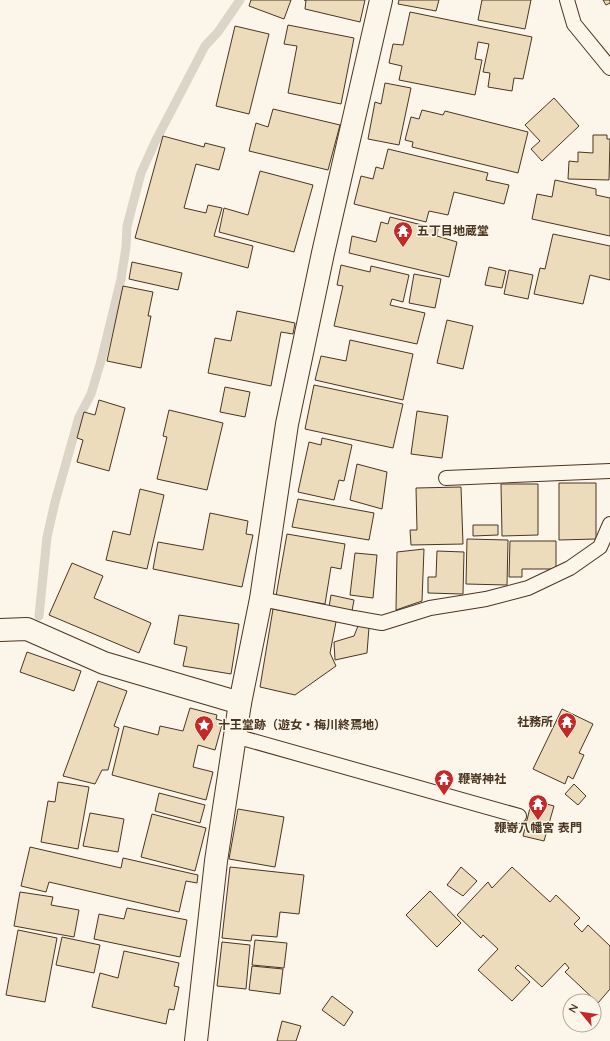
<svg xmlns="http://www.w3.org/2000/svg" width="610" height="1041" viewBox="0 0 610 1041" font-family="Quicksand,'Noto Sans JP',sans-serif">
  <rect width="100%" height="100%" fill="#fbf6e9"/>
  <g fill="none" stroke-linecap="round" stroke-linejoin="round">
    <path stroke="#dcd4c6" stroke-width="9" d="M 39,616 L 47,537 L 55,502 L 79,417 L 91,394 L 101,361 L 121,279 L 126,247 L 127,226 L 141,173 L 155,142 L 205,46 L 218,32 L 240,0"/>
  </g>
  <g fill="#ecdcbc" stroke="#4a3520">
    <path d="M 251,0 L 291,0 L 284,19 L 249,6 Z"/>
    <path d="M 304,0 L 365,0 L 360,22 L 305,9 L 306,0 Z"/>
    <path d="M 399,0 L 439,0 L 436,11 L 398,4 Z"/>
    <path d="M 482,0 L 531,0 L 525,29 L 478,20 Z"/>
    <path d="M 603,0 L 610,0 L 610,3 L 606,5 Z"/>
    <path d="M 410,12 L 532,37 L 523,79 L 514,78 L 512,91 L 488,87 L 490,73 L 483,72 L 489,44 L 478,42 L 475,59 L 482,60 L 475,95 L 399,80 L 402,66 L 389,63 L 393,44 L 403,45 Z"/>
    <path d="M 288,25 L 354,38 L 341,104 L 288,93 L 297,46 L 284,44 Z"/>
    <path d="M 235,26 L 269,34 L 249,114 L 216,106 Z"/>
    <path d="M 385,83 L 411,88 L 399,145 L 368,139 L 375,102 L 381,104 Z"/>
    <path d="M 554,98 L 579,126 L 542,161 L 531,149 L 540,141 L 525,125 Z"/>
    <path d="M 273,109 L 340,125 L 328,170 L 249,151 L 256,123 L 268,127 Z"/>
    <path d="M 422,110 L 443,115 L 445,111 L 528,132 L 518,173 L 412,147 L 413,142 L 405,140 L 411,117 L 419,119 Z"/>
    <path d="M 593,135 L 607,135 L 607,139 L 610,139 L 609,180 L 568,179 L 569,161 L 578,162 L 578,152 L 593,153 Z"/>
    <path d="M 163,136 L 204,147 L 205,143 L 225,148 L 219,170 L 196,164 L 184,208 L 206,213 L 208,205 L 222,208 L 214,236 L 253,246 L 248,268 L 135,238 Z"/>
    <path d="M 388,149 L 488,173 L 486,180 L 509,185 L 504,204 L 454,192 L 448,215 L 429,211 L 426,222 L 354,204 L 361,176 L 373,179 L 376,167 L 383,169 Z"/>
    <path d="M 260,171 L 313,185 L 294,252 L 219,232 L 224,208 L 248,215 Z"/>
    <path d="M 555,180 L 596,189 L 596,195 L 610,198 L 610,236 L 532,219 L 537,194 L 552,197 Z"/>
    <path d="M 390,217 L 438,229 L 437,236 L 457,242 L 449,277 L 349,253 L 352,236 L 376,242 L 381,222 L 388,224 Z"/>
    <path d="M 553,234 L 610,246 L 610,280 L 590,275 L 583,304 L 534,294 L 540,268 L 545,269 Z"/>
    <path d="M 132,262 L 182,273 L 178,290 L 129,279 Z"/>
    <path d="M 341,265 L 370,272 L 371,266 L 409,275 L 403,302 L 392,299 L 390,305 L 425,313 L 417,344 L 334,326 L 343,286 L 337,285 Z"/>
    <path d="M 489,267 L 506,271 L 502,288 L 485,285 Z"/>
    <path d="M 509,270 L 533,275 L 528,299 L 504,294 Z"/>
    <path d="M 414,274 L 441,279 L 435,308 L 409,303 Z"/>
    <path d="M 123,286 L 153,292 L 148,316 L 151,316 L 141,368 L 107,361 Z"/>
    <path d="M 237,311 L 295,323 L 293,334 L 281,332 L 271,386 L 208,373 L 215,338 L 231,341 Z"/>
    <path d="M 447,320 L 473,326 L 463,369 L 437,363 Z"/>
    <path d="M 350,340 L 413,354 L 403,400 L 315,380 L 321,356 L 346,361 Z"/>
    <path d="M 314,385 L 403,404 L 393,448 L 305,429 Z"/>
    <path d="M 225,387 L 250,392 L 245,417 L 220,412 Z"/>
    <path d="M 99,400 L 125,408 L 109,471 L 77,462 L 83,440 L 77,438 L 84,412 L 95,415 Z"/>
    <path d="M 169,410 L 223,423 L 207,490 L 157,479 L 167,437 L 163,436 Z"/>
    <path d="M 417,411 L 448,416 L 442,458 L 411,454 Z"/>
    <path d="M 322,438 L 352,445 L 344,481 L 339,480 L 334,500 L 298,492 L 309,442 L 321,445 Z"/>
    <path d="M 357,464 L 387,472 L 382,509 L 350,500 Z"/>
    <path d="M 559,483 L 596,483 L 596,539 L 559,540 Z"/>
    <path d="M 501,484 L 538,484 L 538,535 L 502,536 Z"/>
    <path d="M 461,487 L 463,544 L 411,545 L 410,530 L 417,530 L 416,488 Z"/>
    <path d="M 140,489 L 164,495 L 147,569 L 106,560 L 113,531 L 130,535 Z"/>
    <path d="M 298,499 L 374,513 L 369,540 L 292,527 Z"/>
    <path d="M 210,513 L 248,521 L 246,534 L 253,535 L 242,587 L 153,569 L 158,542 L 203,550 Z"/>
    <path d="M 473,525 L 498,525 L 498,535 L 473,536 Z"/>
    <path d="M 287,534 L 345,544 L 341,569 L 331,567 L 325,604 L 276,596 Z"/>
    <path d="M 467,539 L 508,540 L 507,585 L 466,584 Z"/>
    <path d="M 510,541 L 556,541 L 556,569 L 522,569 L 522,577 L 509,577 Z"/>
    <path d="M 424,549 L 422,601 L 396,610 L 397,552 Z"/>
    <path d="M 437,551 L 464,552 L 463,594 L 428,593 L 428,577 L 436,577 Z"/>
    <path d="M 355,553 L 377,555 L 373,598 L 350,595 Z"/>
    <path d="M 72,563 L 103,576 L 94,598 L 151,623 L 139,653 L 49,615 Z"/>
    <path d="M 331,595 L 354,600 L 352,611 L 329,607 Z"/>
    <path d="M 273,609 L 336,621 L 336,622 L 330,653 L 336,666 L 295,695 L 260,687 Z"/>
    <path d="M 179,615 L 239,624 L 231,674 L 183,666 L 187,647 L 174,644 Z"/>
    <path d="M 358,626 L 369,627 L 367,653 L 335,660 L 334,642 L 354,636 Z"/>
    <path d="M 27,652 L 81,671 L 74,691 L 20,672 Z"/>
    <path d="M 98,681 L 127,691 L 114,726 L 119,728 L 108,770 L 102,770 L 95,784 L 63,776 Z"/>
    <path d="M 190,708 L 217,715 L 216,719 L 223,721 L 215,750 L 198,745 L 193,767 L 213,772 L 206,800 L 112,775 L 124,726 L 158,735 L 160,726 L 183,731 Z"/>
    <path d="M 562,709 L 593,724 L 579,753 L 584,755 L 573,779 L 568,776 L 565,784 L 533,769 Z"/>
    <path d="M 58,782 L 89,787 L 78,849 L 41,842 L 48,801 L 55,802 Z"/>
    <path d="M 574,784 L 586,796 L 578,805 L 565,794 Z"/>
    <path d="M 159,793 L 205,805 L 200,823 L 155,811 Z"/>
    <path d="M 532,800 L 554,806 L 544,841 L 523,836 Z"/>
    <path d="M 238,809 L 284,817 L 275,867 L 229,859 Z"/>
    <path d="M 90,813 L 124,819 L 118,852 L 83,846 Z"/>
    <path d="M 152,814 L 206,828 L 195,871 L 141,857 Z"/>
    <path d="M 30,847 L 121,868 L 123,858 L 198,875 L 197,883 L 186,881 L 179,912 L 49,882 L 46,892 L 21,886 Z"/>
    <path d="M 230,867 L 304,875 L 299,914 L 280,912 L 277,937 L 252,935 L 251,941 L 222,938 Z"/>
    <path d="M 461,867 L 477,881 L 463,896 L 447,885 Z"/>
    <path d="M 512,867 L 550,902 L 556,895 L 580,918 L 574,924 L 582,932 L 588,925 L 610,946 L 610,989 L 598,1003 L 565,972 L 569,968 L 565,963 L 542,987 L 518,965 L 515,968 L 530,982 L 512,1001 L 478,970 L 498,949 L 483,935 L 481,938 L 457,915 L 488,882 L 492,888 Z"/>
    <path d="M 430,891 L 461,923 L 437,947 L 406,915 Z"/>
    <path d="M 20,892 L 53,897 L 51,905 L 79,910 L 74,937 L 14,926 Z"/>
    <path d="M 127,908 L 187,920 L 180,957 L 94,939 L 99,914 L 124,919 Z"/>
    <path d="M 18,930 L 57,938 L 45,1002 L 6,995 Z"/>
    <path d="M 62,937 L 100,945 L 94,973 L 56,965 Z"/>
    <path d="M 255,940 L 287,943 L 284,968 L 252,965 Z"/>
    <path d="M 222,942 L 250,945 L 246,989 L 217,986 Z"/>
    <path d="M 124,951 L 179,963 L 174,986 L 179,987 L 174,1010 L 169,1009 L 166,1024 L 92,1007 L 100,973 L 118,978 Z"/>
    <path d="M 252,966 L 283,969 L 280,994 L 249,990 Z"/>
    <path d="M 332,996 L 353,1012 L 344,1026 L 322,1010 Z"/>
    <path d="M 282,1021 L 301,1026 L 296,1041 L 277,1041 Z"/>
  </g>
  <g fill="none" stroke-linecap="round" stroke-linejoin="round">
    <defs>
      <g id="lane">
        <path d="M 567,0 L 574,24 L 610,68"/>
        <path d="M 446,478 L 610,471"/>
        <path d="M 261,599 L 354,618 L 382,623 L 430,608 L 486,599 L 528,588 L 570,568 L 600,547 L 610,524"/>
        <path d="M 235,736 L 519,816"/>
      </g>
      <g id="street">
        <path d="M 0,630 L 27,629 L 104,663 L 240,703"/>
        <path d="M 196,1041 L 216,861 L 240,703 L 261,599 L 287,424 L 323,253 L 381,0"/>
      </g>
    </defs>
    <use href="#lane" stroke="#4a3520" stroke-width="16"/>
    <use href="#street" stroke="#4a3520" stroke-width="24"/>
    <use href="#lane" stroke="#fbf6e9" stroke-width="14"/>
    <use href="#street" stroke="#fbf6e9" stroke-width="22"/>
  </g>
  <defs>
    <symbol id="temple-pin" viewBox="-11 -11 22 30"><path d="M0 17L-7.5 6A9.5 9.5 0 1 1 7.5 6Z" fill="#c62828" stroke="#fbf6e9"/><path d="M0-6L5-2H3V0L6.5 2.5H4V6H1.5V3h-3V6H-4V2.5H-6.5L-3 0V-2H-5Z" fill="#fff"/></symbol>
    <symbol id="sight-pin" viewBox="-11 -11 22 30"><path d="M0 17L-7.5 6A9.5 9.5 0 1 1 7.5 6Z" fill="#c62828" stroke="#fbf6e9"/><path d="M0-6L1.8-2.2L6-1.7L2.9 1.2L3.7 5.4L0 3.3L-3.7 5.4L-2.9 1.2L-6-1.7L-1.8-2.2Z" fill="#fff"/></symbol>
  </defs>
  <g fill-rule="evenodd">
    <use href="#temple-pin" x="392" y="220" width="22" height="30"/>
    <use href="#temple-pin" x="556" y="711" width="22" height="30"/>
    <use href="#sight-pin" x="193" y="714" width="22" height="30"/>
    <use href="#temple-pin" x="433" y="768" width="22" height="30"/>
    <use href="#temple-pin" x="527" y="793" width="22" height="30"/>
  </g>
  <g text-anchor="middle" stroke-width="3" stroke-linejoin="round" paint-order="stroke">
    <g font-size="12" font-weight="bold" fill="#4a3520" stroke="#fbf6e9" text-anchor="start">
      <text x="417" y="235">五丁目地蔵堂</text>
      <text x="553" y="726" text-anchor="end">社務所</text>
      <text x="218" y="729">十王堂跡（遊女・梅川終焉地）</text>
      <text x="458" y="783">鞭嵜神社</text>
      <text x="538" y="832" text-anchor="middle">鞭嵜八幡宮 表門</text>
    </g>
  </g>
  <g transform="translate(582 1013) rotate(299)"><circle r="19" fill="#fbf6e9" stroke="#b4a999"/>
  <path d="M0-3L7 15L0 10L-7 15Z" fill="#c62828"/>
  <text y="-6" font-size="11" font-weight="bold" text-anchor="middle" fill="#4a3520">N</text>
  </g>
</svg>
